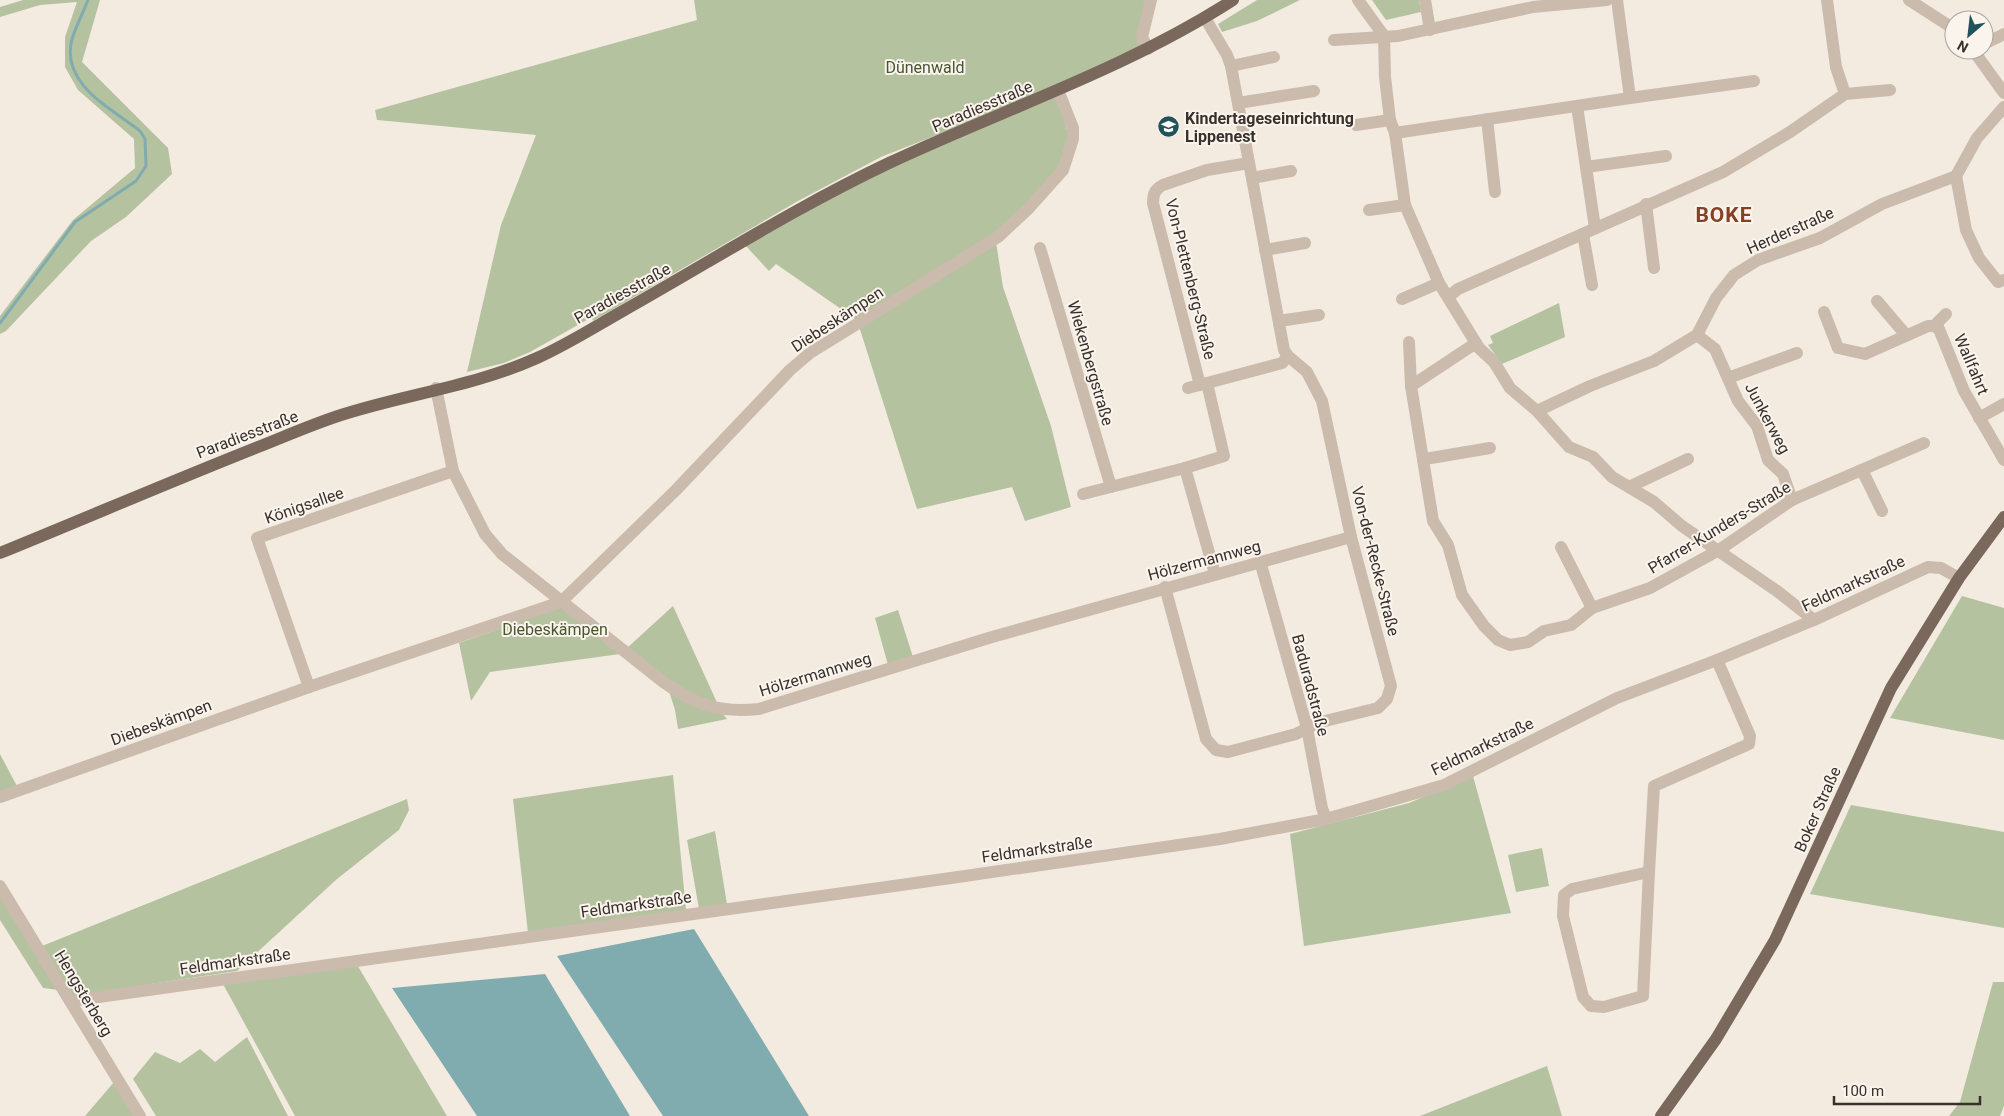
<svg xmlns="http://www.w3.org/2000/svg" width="2004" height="1116" viewBox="0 0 2004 1116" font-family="Roboto,sans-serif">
  <rect width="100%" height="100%" fill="#f3ebe0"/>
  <g fill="#b5c2a0">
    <path d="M 23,0 L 100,0 L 82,62 L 168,148 L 172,174 L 126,217 L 91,241 L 6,331 L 0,334 L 0,316 L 73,220 L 135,168 L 134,139 L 78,90 L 65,67 L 65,37 L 77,2 L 40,5 L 0,17 L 0,7 Z"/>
    <path d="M 694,0 L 1145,0 L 1142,47 L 957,127 L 881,157 L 798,201 L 593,321 L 592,317 L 530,352 L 504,363 L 467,372 L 501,225 L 536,135 L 377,120 L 375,110 L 697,20 Z"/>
    <path d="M 1257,0 L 1300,0 L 1257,21 L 1222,32 L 1218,24 Z"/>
    <path d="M 1372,0 L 1419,0 L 1421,12 L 1386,20 Z"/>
    <path d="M 1057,96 L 1070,140 L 1060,168 L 996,242 L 1003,287 L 1051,426 L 1071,507 L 1025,521 L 1012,487 L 917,509 L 857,320 L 776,264 L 769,271 L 745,245 L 890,166 Z"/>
    <path d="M 1559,303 L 1565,337 L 1502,364 L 1488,345 L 1493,343 L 1490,336 Z"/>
    <path d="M 1962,596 L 2004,608 L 2004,740 L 1890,718 Z"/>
    <path d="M 673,606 L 719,707 L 691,697 L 627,648 Z"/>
    <path d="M 561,607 L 620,654 L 490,672 L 471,701 L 459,643 Z"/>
    <path d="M 898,610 L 913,657 L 888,665 L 875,618 Z"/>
    <path d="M 668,688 L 722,713 L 727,719 L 678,729 L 675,710 Z"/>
    <path d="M 0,754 L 18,788 L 0,794 Z"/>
    <path d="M 673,775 L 686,910 L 528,933 L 513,799 Z"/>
    <path d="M 1473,776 L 1511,913 L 1304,946 L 1290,834 L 1409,803 Z"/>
    <path d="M 407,799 L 409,810 L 399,830 L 337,879 L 237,971 L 71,996 L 42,946 Z"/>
    <path d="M 1851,805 L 2004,832 L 2004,928 L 1810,894 Z"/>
    <path d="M 715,831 L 727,904 L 699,909 L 687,840 Z"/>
    <path d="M 1542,848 L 1549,886 L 1516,892 L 1508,855 Z"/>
    <path d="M 0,894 L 59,990 L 43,988 L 0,920 Z"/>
    <path d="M 356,963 L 447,1116 L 295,1116 L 223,984 Z"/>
    <path d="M 1993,982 L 2004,982 L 2004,1106 L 2000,1116 L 1949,1116 L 1960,1102 Z"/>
    <path d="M 247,1037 L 288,1116 L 156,1116 L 133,1079 L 155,1052 L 180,1063 L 200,1049 L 215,1062 Z"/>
    <path d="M 1547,1066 L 1562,1116 L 1420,1116 Z"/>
    <path d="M 115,1081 L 136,1116 L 85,1116 Z"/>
  </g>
  <g fill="#80acaf">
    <path d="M 694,929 L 809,1116 L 663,1116 L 557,956 Z"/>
    <path d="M 545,974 L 630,1116 L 477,1116 L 392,988 Z"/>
  </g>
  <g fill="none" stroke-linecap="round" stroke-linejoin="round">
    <path stroke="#80acaf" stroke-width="3" d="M 0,323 L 75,222 L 136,181 L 146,166 L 145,139 L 140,131 C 111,108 60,84 72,39 C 76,26 83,13 88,0"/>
    <g stroke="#cbbbac" stroke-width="12">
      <path d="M 1358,0 L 1384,36 L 1385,77 L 1390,120 L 1395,133 L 1405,205 L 1439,283 L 1479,348 L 1494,362 L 1510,388 L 1537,411 L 1569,447 L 1593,457 L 1612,477 L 1654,502 L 1682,526 L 1777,591 L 1814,620"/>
      <path d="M 1425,0 L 1430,30"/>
      <path d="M 1909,0 L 1954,29"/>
      <path d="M 1334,40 L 1398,36 L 1533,7 L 1607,0"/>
      <path d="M 1984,44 L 2004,34"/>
      <path d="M 1148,49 L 1142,37 L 1151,0"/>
      <path d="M 1973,50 L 2004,93"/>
      <path d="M 1231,66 L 1274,57"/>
      <path d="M 1845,94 L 1890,90"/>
      <path d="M 1630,98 L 1754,81"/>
      <path d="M 1238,103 L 1314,91"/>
      <path d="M 1577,106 L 1595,228"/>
      <path d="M 1487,119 L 1495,192"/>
      <path d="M 1356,125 L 1390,120"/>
      <path d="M 1395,133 L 1630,98 L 1617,0"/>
      <path d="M 1586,167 L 1666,156"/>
      <path d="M 1956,176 L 1966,230 L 1979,258 L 1998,282 L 2004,280"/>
      <path d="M 1252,178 L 1291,171"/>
      <path d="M 1646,204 L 1654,268"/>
      <path d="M 1369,210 L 1405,205"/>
      <path d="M 1583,234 L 1592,285"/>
      <path d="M 1040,248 L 1111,487"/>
      <path d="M 1265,250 L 1305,243"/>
      <path d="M 1448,297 L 1458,289 L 1723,172 L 1790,132 L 1845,94 L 1836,67 L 1827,0"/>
      <path d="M 1402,299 L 1439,283"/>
      <path d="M 1877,301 L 1906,335"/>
      <path d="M 1824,312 L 1838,348 L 1865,354 L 1928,326 L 1934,326 L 1939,329 L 1964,391 L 2004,460"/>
      <path d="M 1279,321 L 1319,315"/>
      <path d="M 1934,326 L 1946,314"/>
      <path d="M 1697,335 L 1715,349 L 1738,401 L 1757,426 L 1768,460 L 1783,474 L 1792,500"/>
      <path d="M 1409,342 L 1411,386"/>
      <path d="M 1476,343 L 1411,386 L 1433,521 L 1448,545 L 1462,595 L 1484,626 L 1498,640 L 1510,645 L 1528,642 L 1544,631 L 1571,625 L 1592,608 L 1650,588 L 1719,550 L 1792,500 L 1924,443"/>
      <path d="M 1728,378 L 1797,353"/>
      <path d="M 1200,385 L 1153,203 C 1153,194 1155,189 1163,185 L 1207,170 L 1249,163"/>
      <path d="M 436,388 L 453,471 L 485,534 L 502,554 L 662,681 C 696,705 717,713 759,709 L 992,637 L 1351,537"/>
      <path d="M 1188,388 L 1207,383"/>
      <path d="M 1537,411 L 1590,386 L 1654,361 L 1697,335 L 1716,298 L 1734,275 L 1758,260 L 1820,238 L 1882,204 L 1956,176 L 1977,138 L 2004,107"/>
      <path d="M 1979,418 L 2004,404"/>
      <path d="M 1425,459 L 1490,448"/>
      <path d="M 1862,470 L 1882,511"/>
      <path d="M 1629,487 L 1688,459"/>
      <path d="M 1083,494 L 1185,468"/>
      <path d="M 1561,547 L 1592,608"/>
      <path d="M 1260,561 L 1307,728 L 1322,808 L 1326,819"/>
      <path d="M 1215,574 L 1185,468 L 1224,456 L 1207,383 L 1282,363 L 1288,356"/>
      <path d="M 1165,587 L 1206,739 L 1216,750 L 1228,752 L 1296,734 L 1317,723 L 1378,708 L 1387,699 L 1391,686 L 1351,537 L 1322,401 L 1307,372 L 1288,356 L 1284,350 L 1231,66 L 1227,55 L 1205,18"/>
      <path d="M 309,687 L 257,538 L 453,471"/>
      <path d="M 0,797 L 309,687 L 561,602 L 676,490 L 790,370 L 810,353 L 998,237 L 1029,208 L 1063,170 L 1073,139 L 1073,128 L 1058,90"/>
      <path d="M 1649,872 L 1643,996 L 1604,1007 L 1591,1006 L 1583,997 L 1563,916 L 1564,895 L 1572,889 L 1649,872 L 1654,786 L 1749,744 L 1750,736 L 1717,660"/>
      <path d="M 0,886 L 140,1116"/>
      <path d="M 70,1001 L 951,878 L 1220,839 L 1326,819 L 1444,785 L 1617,698 L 1717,660 L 1814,620 L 1928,567 L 1941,568 L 1959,578"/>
    </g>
    <g stroke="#7a685d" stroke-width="12">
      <path d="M 0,553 C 86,518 172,481 258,447 C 286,436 313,424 341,415 C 406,394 475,386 537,358 C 566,345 593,328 621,312 C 710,262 796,207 889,163 C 1004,109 1126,69 1233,0"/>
      <path d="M 1661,1116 L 1716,1039 L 1775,940 L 1891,688 L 1959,578 L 2004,517"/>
    </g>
  </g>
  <defs>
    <symbol id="school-disc" viewBox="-11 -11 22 22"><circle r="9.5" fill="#21545a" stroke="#faf4ed"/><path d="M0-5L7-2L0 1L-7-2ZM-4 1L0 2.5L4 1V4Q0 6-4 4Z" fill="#fff"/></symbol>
  </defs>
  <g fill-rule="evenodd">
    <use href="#school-disc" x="1156" y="114" width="25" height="25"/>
  </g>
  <g text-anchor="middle" stroke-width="4" stroke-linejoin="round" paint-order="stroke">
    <g font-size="16" fill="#47572f" stroke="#faf4ed">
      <text x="925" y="73">Dünenwald</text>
      <text x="555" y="635">Diebeskämpen</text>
    </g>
    <g font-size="16" fill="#39302b" stroke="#faf4ed">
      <text transform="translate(982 106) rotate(-23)" y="6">Paradiesstraße</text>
      <text transform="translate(1790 230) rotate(-24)" y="6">Herderstraße</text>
      <text transform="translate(1191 279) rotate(76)" y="6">Von-Plettenberg-Straße</text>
      <text transform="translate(622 293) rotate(-29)" y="6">Paradiesstraße</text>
      <text transform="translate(837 319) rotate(-33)" y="6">Diebeskämpen</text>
      <text transform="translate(1091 363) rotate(74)" y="6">Wiekenbergstraße</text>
      <text transform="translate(1972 364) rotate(67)" y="6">Wallfahrt</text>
      <text transform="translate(1768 418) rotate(62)" y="6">Junkerweg</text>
      <text transform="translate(247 434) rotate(-21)" y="6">Paradiesstraße</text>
      <text transform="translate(304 505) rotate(-19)" y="6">Königsallee</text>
      <text transform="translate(1719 527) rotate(-31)" y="6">Pfarrer-Kunders-Straße</text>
      <text transform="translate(1204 560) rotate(-15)" y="6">Hölzermannweg</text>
      <text transform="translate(1376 561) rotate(76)" y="6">Von-der-Recke-Straße</text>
      <text transform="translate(1853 583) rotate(-25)" y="6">Feldmarkstraße</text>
      <text transform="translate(815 674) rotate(-17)" y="6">Hölzermannweg</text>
      <text transform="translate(1311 685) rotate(75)" y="6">Baduradstraße</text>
      <text transform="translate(161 722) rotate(-20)" y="6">Diebeskämpen</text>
      <text transform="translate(1482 746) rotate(-26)" y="6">Feldmarkstraße</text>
      <text transform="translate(1817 809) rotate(-66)" y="6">Boker Straße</text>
      <text transform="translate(1037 849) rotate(-8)" y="6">Feldmarkstraße</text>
      <text transform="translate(636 904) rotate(-8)" y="6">Feldmarkstraße</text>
      <text transform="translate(235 961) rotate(-8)" y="6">Feldmarkstraße</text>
      <text transform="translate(84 993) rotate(59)" y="6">Hengsterberg</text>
    </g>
    <g font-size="16" font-weight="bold" fill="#39302b" stroke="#faf4ed" text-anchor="start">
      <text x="1185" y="124">Kindertageseinrichtung<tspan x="1185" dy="18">Lippenest</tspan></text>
    </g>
    <g font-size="21" font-weight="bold" letter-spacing="1" fill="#864026" stroke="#faf4ed">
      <text x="1724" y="222">BOKE</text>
    </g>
  </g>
  <g transform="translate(1969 35) rotate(208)"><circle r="24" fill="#faf4ed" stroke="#ada69f"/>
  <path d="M0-4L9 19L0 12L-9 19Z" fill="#21545a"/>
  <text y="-8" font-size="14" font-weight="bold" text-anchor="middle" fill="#39302b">N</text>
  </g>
  <path d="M1834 1096v8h146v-8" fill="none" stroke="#39302b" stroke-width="2.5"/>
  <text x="1842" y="1096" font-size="15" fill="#39302b" stroke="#faf4ed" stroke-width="4" paint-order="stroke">100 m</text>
</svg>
